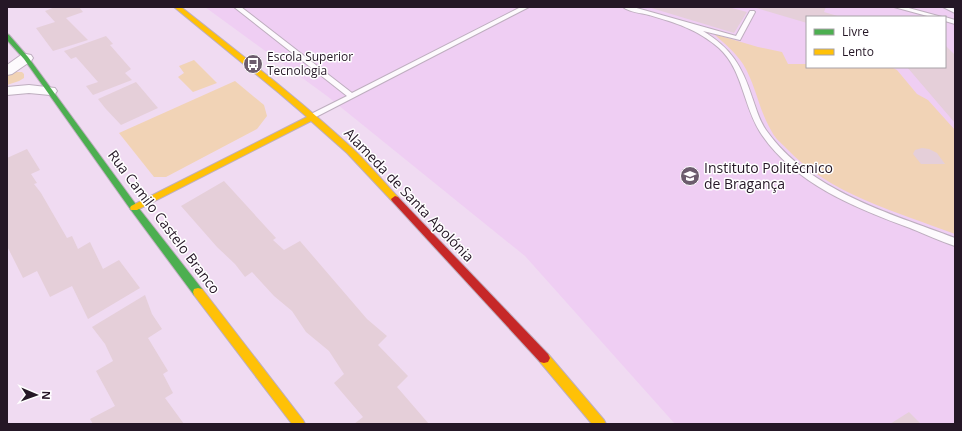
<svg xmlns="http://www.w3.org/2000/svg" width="962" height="431" viewBox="0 0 962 431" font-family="'Open Sans',sans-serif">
  <rect width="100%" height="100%" fill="#f0dbf2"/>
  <path fill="#efcef3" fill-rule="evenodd" d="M 205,7 L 955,7 L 955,424 L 675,424 L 525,256 L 327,96 ZM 807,17 L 945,17 L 945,67 L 807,67 Z"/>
  <g fill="#f1d3b6">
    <path d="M 714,34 L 758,47 L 782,52 L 788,64 L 807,64 L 807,67 L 891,67 L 897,70 L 917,94 L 928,100 L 955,130 L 955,234 C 897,212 829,194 786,148 C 781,143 775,138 772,132 C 759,111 756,85 743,64 C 736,53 724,43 714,34 Z"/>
    <path d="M 194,60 L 217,83 L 193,92 L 178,77 L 184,73 L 179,66 Z"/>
    <path d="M 15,72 L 22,72 L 24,74 L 24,78 L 19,81 L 7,85 L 7,74 Z"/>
    <path d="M 235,81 L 264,105 L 267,116 L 257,129 L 166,177 L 154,177 L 119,133 Z"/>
  </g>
  <g fill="#e5cfd9">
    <path d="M 55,7 L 79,7 L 83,12 L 66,18 L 88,40 L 53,51 L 36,28 L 55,22 L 45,11 Z"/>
    <path d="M 648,7 L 728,7 L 747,12 L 734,33 Z"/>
    <path d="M 753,7 L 826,7 L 824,12 L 841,17 L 807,17 L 807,23 Z"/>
    <path d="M 106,36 L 113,44 L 110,45 L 131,69 L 125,73 L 132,80 L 93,95 L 86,86 L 98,82 L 76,57 L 71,59 L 64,51 Z"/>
    <path d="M 945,45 L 955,55 L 955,123 L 907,67 L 945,67 Z"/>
    <path d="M 136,82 L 158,108 L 121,125 L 105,108 L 98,99 Z"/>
    <path d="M 922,148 L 929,149 L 937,153 L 945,164 L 921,164 L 913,154 L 915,150 Z"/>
    <path d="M 27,149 L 40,170 L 31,174 L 37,183 L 34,184 L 41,193 L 67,238 L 72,236 L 78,249 L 90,242 L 103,269 L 119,260 L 140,288 L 88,319 L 72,286 L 50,297 L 37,271 L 23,278 L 7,246 L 7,158 Z"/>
    <path d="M 224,181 L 276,238 L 273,240 L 284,250 L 300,241 L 367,319 L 387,336 L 378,345 L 408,376 L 397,387 L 429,424 L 354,424 L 363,417 L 334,383 L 344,374 L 329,351 L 306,332 L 292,311 L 274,296 L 252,272 L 245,277 L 235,264 L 217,247 L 181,206 Z"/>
    <path d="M 145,295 L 152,314 L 162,329 L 148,338 L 168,371 L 163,374 L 173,393 L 165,398 L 184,424 L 93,424 L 90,419 L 115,406 L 96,371 L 113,361 L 105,344 L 92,327 Z"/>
    <path d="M 909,412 L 921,424 L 890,424 Z"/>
  </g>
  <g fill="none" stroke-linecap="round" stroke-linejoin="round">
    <defs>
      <g id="lane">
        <path d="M 234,7 L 241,7 L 352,93 L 521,7 L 529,7 L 312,119 L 308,117 L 309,115 L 347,96 Z"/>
        <path d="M 623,7 L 633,7 L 736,36 L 750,11 L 754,11 L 755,12 L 740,40 L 703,31 C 731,48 742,66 752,97 C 756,108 759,120 766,130 C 809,191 889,213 955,238 L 955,246 C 940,241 925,234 910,228 C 855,208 793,183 760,132 C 743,105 743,70 719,48 C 697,29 676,23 649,15 C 641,13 629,12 623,7 Z"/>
        <path d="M 894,7 L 905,7 L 942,17 L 931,17 Z"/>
        <path d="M 943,7 L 951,7 L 955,9 L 955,13 Z"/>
        <path d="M 945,17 L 955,20 L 955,24 L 945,21 Z"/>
      </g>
      <g id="street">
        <path d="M 26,54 L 31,55 L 33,58 L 31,61 L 12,74 L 7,75 L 7,65 L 21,55 Z"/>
        <path d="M 29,85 L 55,88 L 57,91 L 55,94 L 50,95 L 29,93 L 7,95 L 7,87 Z"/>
      </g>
      <path id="fast" d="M 7,34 L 9,35 L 28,57 L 137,206 L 202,289 L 203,292 L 202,295 L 198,296 L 194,295 L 131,210 L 24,59 L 7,40 Z"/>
      <g id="slow">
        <path d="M 174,7 L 181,7 C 239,53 298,98 352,148 C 368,163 383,181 398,197 L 399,199 L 398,201 L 392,201 L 347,153 L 311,121 L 137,210 L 131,210 L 130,208 L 131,206 L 307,117 L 279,93 Z"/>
        <path d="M 198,288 L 202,289 L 303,420 L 305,424 L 292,424 L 194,295 L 193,292 L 194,289 Z"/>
        <path d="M 544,353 L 548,354 L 604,420 L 606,424 L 592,424 L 540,362 L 538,358 L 540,354 Z"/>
      </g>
      <path id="jam" d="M 395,196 L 398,197 L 548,354 L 550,358 L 548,362 L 544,363 L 540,362 L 392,201 L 391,199 Z"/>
    </defs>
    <use href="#lane" stroke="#beaebf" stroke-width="2"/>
    <use href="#street" stroke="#beaebf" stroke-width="2"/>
    <use href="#fast" stroke="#beaebf" stroke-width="2"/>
    <use href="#slow" stroke="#beaebf" stroke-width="2"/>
    <use href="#jam" stroke="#beaebf" stroke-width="2"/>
    <use href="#lane" fill="#fdfafd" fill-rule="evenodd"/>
    <use href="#street" fill="#fdfafd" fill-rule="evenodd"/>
    <use href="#fast" fill="#4caf50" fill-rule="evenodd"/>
    <use href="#slow" fill="#ffc107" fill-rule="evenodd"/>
    <use href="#jam" fill="#c62828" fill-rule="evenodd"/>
  </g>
  <defs>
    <symbol id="bus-disc" viewBox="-11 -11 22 22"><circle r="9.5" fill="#6c5c6d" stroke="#fff"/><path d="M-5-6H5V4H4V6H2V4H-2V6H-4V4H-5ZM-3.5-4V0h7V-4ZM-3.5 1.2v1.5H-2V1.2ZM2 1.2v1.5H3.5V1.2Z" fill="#fff"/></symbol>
    <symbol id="university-disc" viewBox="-11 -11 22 22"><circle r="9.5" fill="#6c5c6d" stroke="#fff"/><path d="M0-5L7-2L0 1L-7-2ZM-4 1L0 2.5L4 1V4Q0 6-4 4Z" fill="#fff"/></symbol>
  </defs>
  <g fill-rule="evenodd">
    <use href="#bus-disc" x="242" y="53" width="22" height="22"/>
    <use href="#university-disc" x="679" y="165" width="22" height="22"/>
  </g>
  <g text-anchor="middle" stroke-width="3" stroke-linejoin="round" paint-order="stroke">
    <g font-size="12" fill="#251726" stroke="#fff" text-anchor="start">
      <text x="267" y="61">Escola Superior<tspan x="267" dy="14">Tecnologia</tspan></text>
    </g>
    <g font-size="14" fill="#251726" stroke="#fff" text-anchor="start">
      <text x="704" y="173">Instituto Politécnico<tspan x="704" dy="16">de Bragança</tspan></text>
    </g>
    <g font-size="14" fill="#251726" stroke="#fff">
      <text transform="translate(409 195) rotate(46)" y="5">Alameda de Santa Apolónia</text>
      <text transform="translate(164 222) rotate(53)" y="5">Rua Camilo Castelo Branco</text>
    </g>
  </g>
  <rect width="962" height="431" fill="none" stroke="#251726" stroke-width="16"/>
  <rect x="806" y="16" width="140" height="52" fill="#ffffff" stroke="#a8a2a8"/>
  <rect x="814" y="29" width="20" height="6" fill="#4caf50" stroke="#a8a2a8"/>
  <text x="842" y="36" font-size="12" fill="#251726">Livre</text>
  <rect x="814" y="49" width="20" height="6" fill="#ffc107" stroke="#a8a2a8"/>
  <text x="842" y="56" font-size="12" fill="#251726">Lento</text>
  <g transform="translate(36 395) rotate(92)" stroke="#ffffff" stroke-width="3" paint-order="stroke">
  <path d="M0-3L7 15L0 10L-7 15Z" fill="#251726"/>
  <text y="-6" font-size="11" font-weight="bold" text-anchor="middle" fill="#251726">N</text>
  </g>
</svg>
